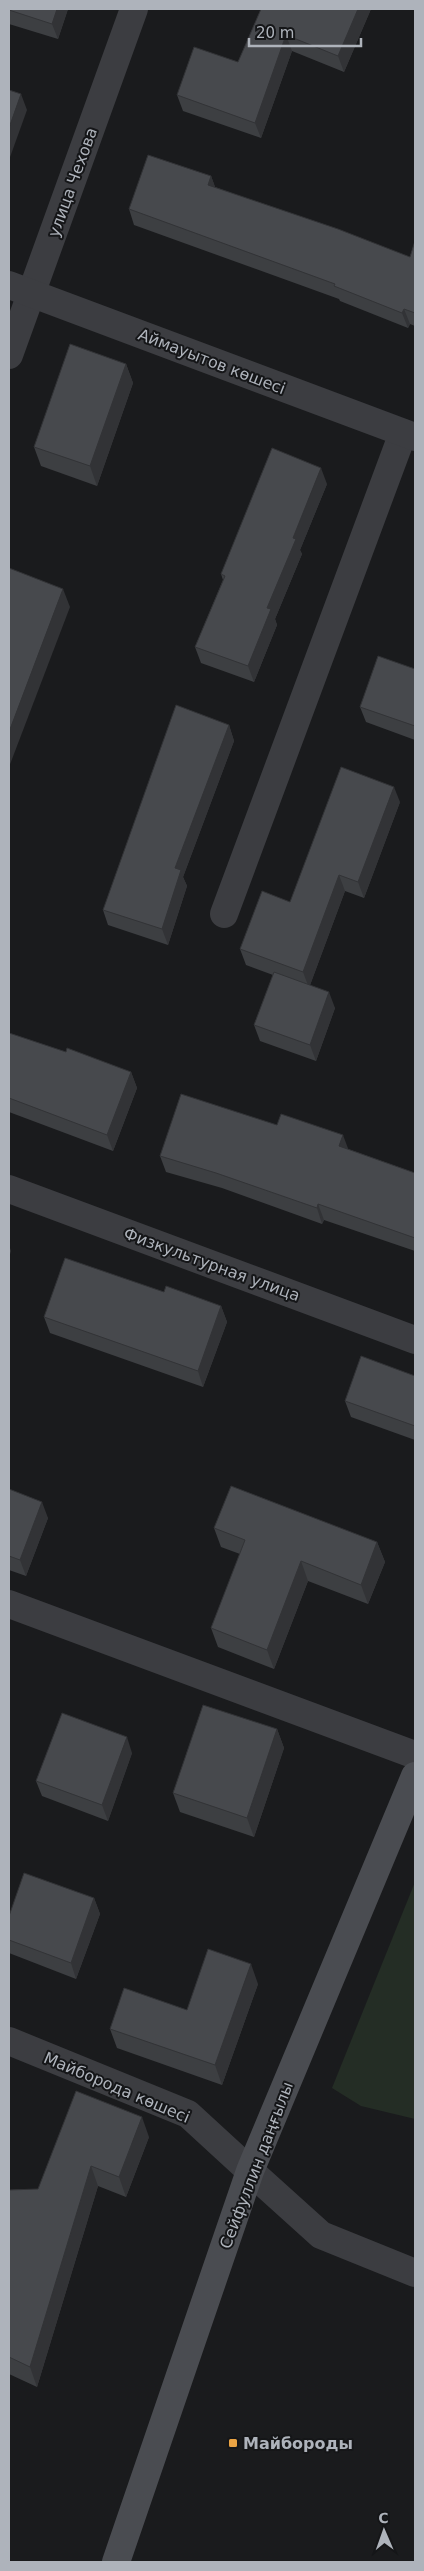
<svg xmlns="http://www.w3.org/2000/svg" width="424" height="2571" viewBox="0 0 424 2571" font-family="'DejaVu Sans',sans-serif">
  <rect width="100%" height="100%" fill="#1a1b1d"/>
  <path fill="#242d25" d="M 415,1882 L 415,2119 L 361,2106 L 332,2088 Z"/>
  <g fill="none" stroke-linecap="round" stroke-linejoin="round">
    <g stroke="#3c3d41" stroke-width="28">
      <path d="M 9,355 L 134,9"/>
      <path d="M 224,914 L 403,433"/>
      <path d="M 9,1189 L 415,1340"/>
      <path d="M 9,1604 L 415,1755"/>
      <path d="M 9,2041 L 188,2114 L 250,2171"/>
    </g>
    <g stroke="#3c3d41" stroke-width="28">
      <path d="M 9,285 L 415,437"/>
      <path d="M 250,2171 L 321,2235 L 415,2273"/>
    </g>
    <path stroke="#4a4c51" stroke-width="28" d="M 116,2562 L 250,2171 L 415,1776"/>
  </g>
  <g fill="#3d3f42">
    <path d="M 9,9 L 68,9 L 58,39 L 9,24 Z"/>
    <path d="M 261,9 L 371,9 L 344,72 L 292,51 L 261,138 L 183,111 L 177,95 L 238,62 Z"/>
    <path d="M 211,176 L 215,187 L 410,257 L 415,241 L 415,326 L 410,324 L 408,328 L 340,301 L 339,299 L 134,225 L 129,209 Z"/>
    <path d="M 126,364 L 133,383 L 97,486 L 41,466 L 34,447 Z"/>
    <path d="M 327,484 L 300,550 L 302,554 L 275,619 L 277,625 L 254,682 L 201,663 L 195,647 L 223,580 L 221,574 Z"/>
    <path d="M 415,669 L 415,740 L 366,722 L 360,707 Z"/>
    <path d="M 229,725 L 234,741 L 183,877 L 187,886 L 168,945 L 108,925 L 103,910 Z"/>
    <path d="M 400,802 L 364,898 L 345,891 L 310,985 L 335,1008 L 316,1061 L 260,1041 L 254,1025 L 273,975 L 246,965 L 240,949 L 290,902 Z"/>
    <path d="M 9,1033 L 66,1052 L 131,1072 L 137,1088 L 113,1151 L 9,1112 Z"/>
    <path d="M 348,1149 L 415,1173 L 415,1251 L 324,1220 L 322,1224 L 222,1188 L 166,1172 L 160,1156 Z"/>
    <path d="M 221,1306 L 227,1322 L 203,1387 L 50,1333 L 44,1317 Z"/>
    <path d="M 415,1376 L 415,1440 L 351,1417 L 345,1401 Z"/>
    <path d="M 9,1489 L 48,1518 L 26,1576 L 9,1570 Z"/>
    <path d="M 214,1528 L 377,1542 L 385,1562 L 368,1604 L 308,1581 L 274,1669 L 218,1647 L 211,1628 L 240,1554 L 221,1547 Z"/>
    <path d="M 277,1729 L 284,1748 L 254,1837 L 180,1812 L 173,1793 Z"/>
    <path d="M 132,1753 L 108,1821 L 42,1796 L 36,1781 Z"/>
    <path d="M 94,1898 L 100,1914 L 76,1979 L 9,1953 L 9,1940 Z"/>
    <path d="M 258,1984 L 222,2085 L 117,2048 L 110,2029 L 187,2010 Z"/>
    <path d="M 149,2137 L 126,2197 L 98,2186 L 37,2387 L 9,2374 L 9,2190 L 38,2189 Z"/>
  </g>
  <g fill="#323336">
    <path d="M 57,9 L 68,9 L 58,39 L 52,24 Z"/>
    <path d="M 358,9 L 371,9 L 344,72 L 338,56 Z"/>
    <path d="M 286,35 L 292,51 L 261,138 L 255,123 Z"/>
    <path d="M 21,94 L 27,110 L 9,160 L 9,128 Z"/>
    <path d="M 211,176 L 217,192 L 208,185 Z"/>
    <path d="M 404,309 L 410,324 L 408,328 L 402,313 Z"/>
    <path d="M 126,364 L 133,383 L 97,486 L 90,466 Z"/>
    <path d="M 321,468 L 327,484 L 300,550 L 302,554 L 275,619 L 277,625 L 254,682 L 248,666 L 267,608 L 293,538 Z"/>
    <path d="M 63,589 L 70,607 L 9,767 L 9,732 Z"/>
    <path d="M 229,725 L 234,741 L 183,877 L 187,886 L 168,945 L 162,929 L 175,868 Z"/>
    <path d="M 394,787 L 400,802 L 364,898 L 358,882 Z"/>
    <path d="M 339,875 L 345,891 L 309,988 L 303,972 Z"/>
    <path d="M 329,992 L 335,1008 L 316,1061 L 310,1045 Z"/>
    <path d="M 131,1072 L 137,1088 L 113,1151 L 107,1135 Z"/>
    <path d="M 343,1135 L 349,1151 L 339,1146 Z"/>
    <path d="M 318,1204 L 324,1220 L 322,1224 L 317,1208 Z"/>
    <path d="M 9,1245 L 11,1251 L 9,1258 Z"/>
    <path d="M 221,1306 L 227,1322 L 203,1387 L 198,1371 Z"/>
    <path d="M 42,1502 L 48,1518 L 26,1576 L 20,1560 Z"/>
    <path d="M 377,1542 L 385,1562 L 368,1604 L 361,1585 Z"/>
    <path d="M 301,1561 L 308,1581 L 274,1669 L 267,1650 Z"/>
    <path d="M 277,1729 L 284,1748 L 254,1837 L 247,1818 Z"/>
    <path d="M 127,1737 L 132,1753 L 108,1821 L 102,1805 Z"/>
    <path d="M 94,1898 L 100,1914 L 76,1979 L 71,1963 Z"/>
    <path d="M 251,1964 L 258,1984 L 222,2085 L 215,2065 Z"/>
    <path d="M 142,2117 L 149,2137 L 126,2197 L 119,2177 Z"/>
    <path d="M 91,2166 L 98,2186 L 37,2387 L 30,2367 Z"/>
  </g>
  <g fill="#47494d" stroke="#323336">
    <path d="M 9,9 L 57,9 L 52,24 L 9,10 Z"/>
    <path d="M 261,9 L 358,9 L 338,56 L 286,35 L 255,123 L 177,95 L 194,47 L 238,62 Z"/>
    <path d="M 9,90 L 21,94 L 9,128 Z"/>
    <path d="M 148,155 L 211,176 L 208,185 L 338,229 L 410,257 L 415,241 L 415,313 L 404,309 L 402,313 L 334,286 L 335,284 L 129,209 Z"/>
    <path d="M 70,344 L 126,364 L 90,466 L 34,447 Z"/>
    <path d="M 272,448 L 321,468 L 293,538 L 296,539 L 267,608 L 271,609 L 248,666 L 195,647 L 225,576 L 221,574 Z"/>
    <path d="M 9,568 L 63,589 L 9,732 Z"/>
    <path d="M 378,656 L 415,669 L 415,726 L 360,707 Z"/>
    <path d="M 176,705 L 229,725 L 175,868 L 181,870 L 162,929 L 103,910 Z"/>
    <path d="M 341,767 L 394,787 L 358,882 L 339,875 L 303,972 L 240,949 L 262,891 L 290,902 Z"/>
    <path d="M 274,972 L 329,992 L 310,1045 L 254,1025 Z"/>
    <path d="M 9,1033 L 66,1052 L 67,1048 L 131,1072 L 107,1135 L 9,1098 Z"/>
    <path d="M 181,1094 L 277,1125 L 281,1114 L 343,1135 L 339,1146 L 415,1173 L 415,1238 L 318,1204 L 317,1208 L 216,1173 L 160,1156 Z"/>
    <path d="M 65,1258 L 164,1292 L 166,1286 L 221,1306 L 198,1371 L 44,1317 Z"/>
    <path d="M 361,1356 L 415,1376 L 415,1426 L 345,1401 Z"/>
    <path d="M 231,1486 L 377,1542 L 361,1585 L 301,1561 L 267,1650 L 211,1628 L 245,1540 L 214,1528 Z"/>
    <path d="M 9,1489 L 42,1502 L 20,1560 L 9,1556 Z"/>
    <path d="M 203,1705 L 277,1729 L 247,1818 L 173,1793 Z"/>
    <path d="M 62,1713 L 127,1737 L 102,1805 L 36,1781 Z"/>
    <path d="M 24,1873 L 94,1898 L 71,1963 L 9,1940 L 9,1916 Z"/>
    <path d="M 208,1949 L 251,1964 L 215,2065 L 110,2029 L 124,1988 L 187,2010 Z"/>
    <path d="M 76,2091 L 142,2117 L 119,2177 L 91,2166 L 30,2367 L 9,2357 L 9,2190 L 38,2189 Z"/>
  </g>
  <rect fill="#eba444" stroke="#151618" stroke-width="2" x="228" y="2438" width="10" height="10" rx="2.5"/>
  <g text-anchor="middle" stroke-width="4" stroke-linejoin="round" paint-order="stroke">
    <g font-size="16" fill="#aeb3bb" stroke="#151618">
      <text transform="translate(72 182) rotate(-70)" y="6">улица Чехова</text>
      <text transform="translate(212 361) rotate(21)" y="6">Аймауытов көшесі</text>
      <text transform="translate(212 1264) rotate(20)" y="6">Физкультурная улица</text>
      <text transform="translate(117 2087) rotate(23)" y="6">Майборода көшесі</text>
      <text transform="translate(256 2165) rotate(-69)" y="6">Сейфуллин даңғылы</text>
    </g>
    <g font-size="16" font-weight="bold" fill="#aeb3bb" stroke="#151618" text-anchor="start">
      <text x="243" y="2449">Майбороды</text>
    </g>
  </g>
  <rect width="424" height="2571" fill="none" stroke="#aeb3bb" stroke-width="20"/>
  <g transform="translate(384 2531) rotate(358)" stroke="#151618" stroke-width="4" paint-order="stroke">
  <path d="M0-4L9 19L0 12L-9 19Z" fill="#aeb3bb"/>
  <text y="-8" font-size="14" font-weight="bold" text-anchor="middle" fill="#aeb3bb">С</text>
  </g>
  <path d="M249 38v8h112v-8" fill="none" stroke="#aeb3bb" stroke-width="2.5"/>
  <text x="256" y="38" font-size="15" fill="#aeb3bb" stroke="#151618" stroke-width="4" paint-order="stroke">20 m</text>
</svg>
